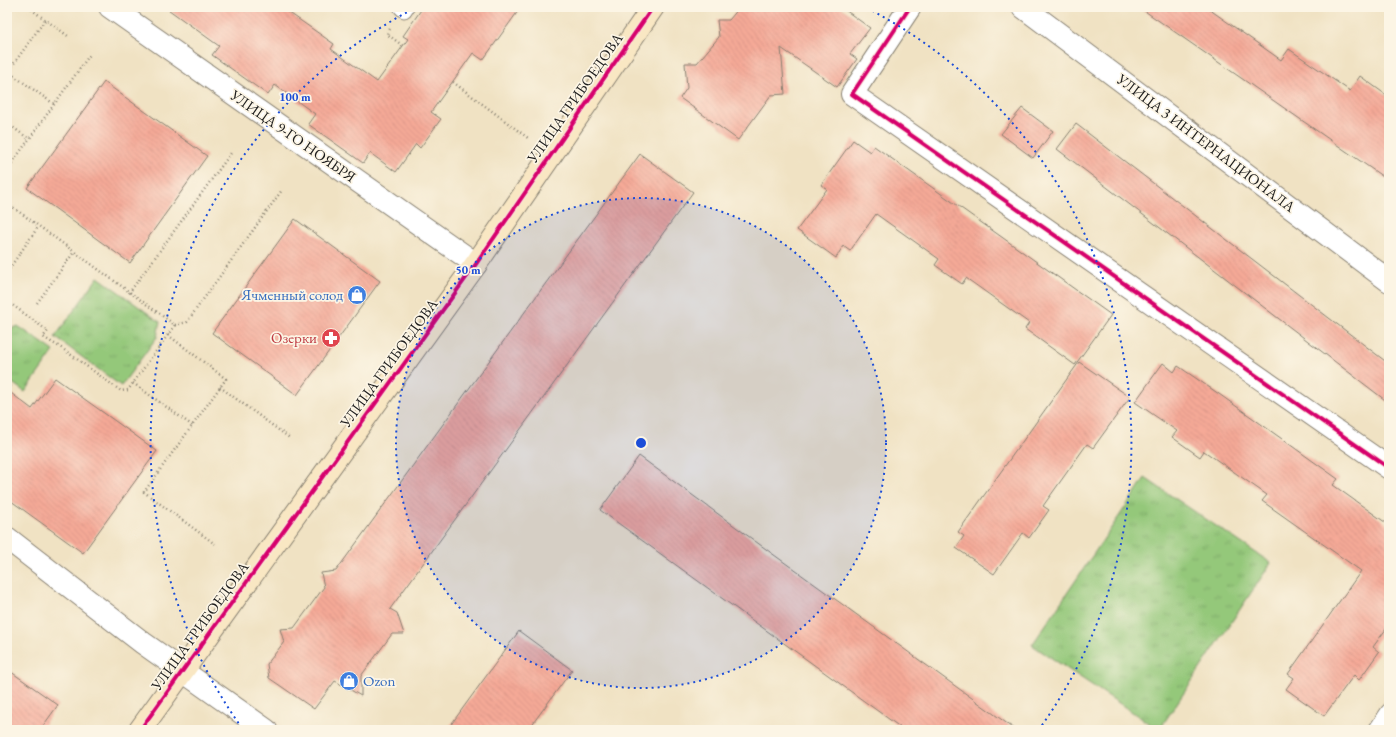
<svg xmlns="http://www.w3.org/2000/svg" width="1396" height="737" viewBox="0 0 1396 737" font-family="'EB Garamond',serif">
  <defs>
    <pattern id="grass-tufts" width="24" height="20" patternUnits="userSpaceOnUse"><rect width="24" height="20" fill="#94c87a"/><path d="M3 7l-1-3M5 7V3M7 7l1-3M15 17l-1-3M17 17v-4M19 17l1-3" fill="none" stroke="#7fab69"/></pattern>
    <pattern id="building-back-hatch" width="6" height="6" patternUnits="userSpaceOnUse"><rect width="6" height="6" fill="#f5a997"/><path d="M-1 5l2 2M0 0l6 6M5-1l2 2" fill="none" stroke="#d19182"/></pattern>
  </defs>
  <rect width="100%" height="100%" fill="#fcf5e5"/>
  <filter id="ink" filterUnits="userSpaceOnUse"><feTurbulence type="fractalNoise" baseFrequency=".025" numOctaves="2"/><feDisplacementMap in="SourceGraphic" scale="8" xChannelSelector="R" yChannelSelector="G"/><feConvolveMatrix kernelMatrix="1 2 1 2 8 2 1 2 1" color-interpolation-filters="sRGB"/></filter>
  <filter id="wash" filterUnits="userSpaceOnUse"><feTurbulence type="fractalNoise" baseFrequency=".012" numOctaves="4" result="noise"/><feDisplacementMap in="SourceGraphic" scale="16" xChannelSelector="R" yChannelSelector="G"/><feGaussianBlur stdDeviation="0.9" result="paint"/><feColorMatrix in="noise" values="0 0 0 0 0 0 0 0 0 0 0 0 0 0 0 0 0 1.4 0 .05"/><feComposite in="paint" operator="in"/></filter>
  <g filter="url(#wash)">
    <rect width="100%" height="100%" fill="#f0e2c3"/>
    <g fill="url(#grass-tufts)" stroke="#58724b">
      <path d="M 98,277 L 160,322 L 157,337 L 121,386 L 55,337 Z"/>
      <path d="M 18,326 L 54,351 L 25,392 L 7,379 L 7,330 Z"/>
      <path d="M 1145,478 L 1271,563 L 1159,730 L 1032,645 Z"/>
    </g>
    <g id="blocks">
      <g fill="url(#building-back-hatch)">
        <path d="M 165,7 L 281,7 L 334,44 L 331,49 L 377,82 L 408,39 L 403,36 L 423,7 L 521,7 L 483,60 L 473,53 L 431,112 L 441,119 L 420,148 L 416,144 L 396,172 L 370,153 L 363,163 L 308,124 L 315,114 L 275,85 L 268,95 L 212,55 L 219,46 Z"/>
        <path d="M 740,7 L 841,7 L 870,28 L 850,54 L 857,59 L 837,87 L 781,48 L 785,94 L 771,95 L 738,140 L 680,98 L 687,88 L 685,63 L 697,63 L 719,37 L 717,20 L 729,20 Z"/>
        <path d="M 1139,7 L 1206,7 L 1281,60 L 1289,49 L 1350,91 L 1360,76 L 1389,97 L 1389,181 Z"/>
        <path d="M 104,82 L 207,156 L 130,263 L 27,188 Z"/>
        <path d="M 1022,108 L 1053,131 L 1033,158 L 1001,134 Z"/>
        <path d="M 1076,124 L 1389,364 L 1389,403 L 1057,149 Z"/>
        <path d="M 853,140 L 870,152 L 874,146 L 1111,315 L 1075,365 L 1025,329 L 1029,323 L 966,278 L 962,284 L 935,265 L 939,259 L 876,214 L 850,251 L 843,246 L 836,258 L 797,230 L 827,189 L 821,185 Z"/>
        <path d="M 640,154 L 693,192 L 390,609 L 397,613 L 404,634 L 392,634 L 361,676 L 361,696 L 335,681 L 314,709 L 269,678 L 267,664 L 284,642 L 280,629 L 294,628 L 324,587 L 321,573 L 336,571 Z"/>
        <path d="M 295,219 L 380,281 L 297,395 L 212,333 Z"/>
        <path d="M 1079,362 L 1130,397 L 1093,448 L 1087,444 L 1043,506 L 1049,510 L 1029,538 L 1023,533 L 994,574 L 956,548 L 964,536 L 958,532 Z"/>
        <path d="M 1163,363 L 1174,372 L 1178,366 L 1219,394 L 1338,479 L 1333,485 L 1389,525 L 1389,625 L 1373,647 L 1379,652 L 1359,680 L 1354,675 L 1324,716 L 1286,689 L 1294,678 L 1288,674 L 1361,571 L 1262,501 L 1267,495 L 1204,451 L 1200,457 L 1172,437 L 1177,431 L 1135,402 Z"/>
        <path d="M 55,378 L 157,451 L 83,553 L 7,498 L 7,390 L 32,409 Z"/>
        <path d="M 639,456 L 770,552 L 1016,730 L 904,730 L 600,510 Z"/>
        <path d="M 519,631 L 572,670 L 528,730 L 447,730 Z"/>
        <path d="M 7,669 L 58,705 L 40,730 L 7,730 Z"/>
      </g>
    </g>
  </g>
  <g filter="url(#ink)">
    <use href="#blocks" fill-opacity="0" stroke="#867f70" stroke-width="1"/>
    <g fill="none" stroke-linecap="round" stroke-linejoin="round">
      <defs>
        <g id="lane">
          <path d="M 401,7 L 404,10 L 406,7"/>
          <path d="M 1376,730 L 1389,711"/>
        </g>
        <g id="street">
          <path d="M 110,7 L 476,264"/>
          <path d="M 910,7 L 852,94 L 1389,468"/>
          <path d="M 1023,7 L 1389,281"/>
          <path d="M 7,538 L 143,643 L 266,730"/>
        </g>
        <path id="secondary" d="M 140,730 L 476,264 L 653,7"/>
      </defs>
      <use href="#lane" stroke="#867f70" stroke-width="17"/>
      <use href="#street" stroke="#867f70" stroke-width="24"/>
      <use href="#secondary" stroke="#867f70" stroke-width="24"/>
      <g stroke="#867f70" stroke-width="2.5" stroke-dasharray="1 3" stroke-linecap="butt">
        <path d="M 28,7 L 68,36"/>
        <path d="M 390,29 L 387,34 L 403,46"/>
        <path d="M 7,71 L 54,104"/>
        <path d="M 7,73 L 45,20"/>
        <path d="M 453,82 L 528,138"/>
        <path d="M 7,123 L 29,139"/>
        <path d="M 7,170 L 91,53"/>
        <path d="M 7,203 L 175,325 L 128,390 L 121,391 L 63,349 L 43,337 L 48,331 L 7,301"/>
        <path d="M 7,272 L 38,227"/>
        <path d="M 129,293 L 231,153"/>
        <path d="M 37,303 L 74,252"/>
        <path d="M 175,325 L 187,322 L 282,190"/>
        <path d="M 168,335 L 226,379 L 144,492 L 215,544"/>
        <path d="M 133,383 L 193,426"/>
        <path d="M 7,384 L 11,386"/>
        <path d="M 220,387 L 291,439"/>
      </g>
      <use href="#lane" stroke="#fff" stroke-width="15"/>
      <use href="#street" stroke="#fff" stroke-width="22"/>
      <use href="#secondary" stroke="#f9e7c3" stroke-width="22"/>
      <defs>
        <g id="cycleway">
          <path d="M 910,7 L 852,94 L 1389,468"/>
          <path d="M 140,730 L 476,264 L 653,7"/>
        </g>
      </defs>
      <use href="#cycleway" stroke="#fcf5e5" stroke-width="6"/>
      <use href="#cycleway" stroke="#d6006c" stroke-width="4"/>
    </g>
  </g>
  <circle cx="641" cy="443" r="245" fill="#1d4ed8" fill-opacity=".12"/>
  <g fill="none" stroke="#1d4ed8" stroke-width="2" stroke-dasharray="2 4">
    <circle cx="641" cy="443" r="245"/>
    <path d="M242 728A490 490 0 0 1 415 8M867 8A490 490 0 0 1 1040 728"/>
  </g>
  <defs>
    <symbol id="shop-disc" viewBox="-11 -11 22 22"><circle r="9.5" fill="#3f7fe0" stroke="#fcf5e5"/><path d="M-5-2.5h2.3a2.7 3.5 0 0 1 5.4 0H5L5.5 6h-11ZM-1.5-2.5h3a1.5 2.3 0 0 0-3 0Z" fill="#fff"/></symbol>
    <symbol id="pharmacy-disc" viewBox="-11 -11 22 22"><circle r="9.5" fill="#e0444e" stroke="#fcf5e5"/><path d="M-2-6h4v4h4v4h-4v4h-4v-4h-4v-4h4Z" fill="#fff"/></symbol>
  </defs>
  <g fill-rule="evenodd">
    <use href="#shop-disc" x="346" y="284" width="22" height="22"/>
    <use href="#pharmacy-disc" x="320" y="327" width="22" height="22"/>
    <use href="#shop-disc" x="338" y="670" width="22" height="22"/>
  </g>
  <g text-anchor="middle" stroke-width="3.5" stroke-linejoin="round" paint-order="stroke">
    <g font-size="15" fill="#1c1c1c" stroke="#fcf5e5">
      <text transform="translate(575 98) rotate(-55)" y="5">УЛИЦА ГРИБОЕДОВА</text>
      <text transform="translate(293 136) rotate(35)" y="5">УЛИЦА 9-ГО НОЯБРЯ</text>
      <text transform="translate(1206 143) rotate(37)" y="5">УЛИЦА 3 ИНТЕРНАЦИОНАЛА</text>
      <text transform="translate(389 363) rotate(-54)" y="5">УЛИЦА ГРИБОЕДОВА</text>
      <text transform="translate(200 626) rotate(-54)" y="5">УЛИЦА ГРИБОЕДОВА</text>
    </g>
    <g font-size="15" fill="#366cbe" stroke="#fcf5e5" text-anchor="end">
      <text x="343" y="300">Ячменный солод</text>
      <text x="363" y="686" text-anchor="start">Ozon</text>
    </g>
    <g font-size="15" fill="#be3a42" stroke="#fcf5e5" text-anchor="end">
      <text x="317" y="343">Озерки</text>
    </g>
  </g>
  <circle cx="641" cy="443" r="6" fill="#1d4ed8" stroke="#fcf5e5" stroke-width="2"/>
  <g font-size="12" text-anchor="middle" font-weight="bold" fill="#1d4ed8" stroke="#fcf5e5" stroke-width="3.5" stroke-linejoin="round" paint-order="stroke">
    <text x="295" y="101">100 m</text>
    <text x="468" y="274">50 m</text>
  </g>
  <rect width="1396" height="737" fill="none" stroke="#fcf5e5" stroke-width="24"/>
</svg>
